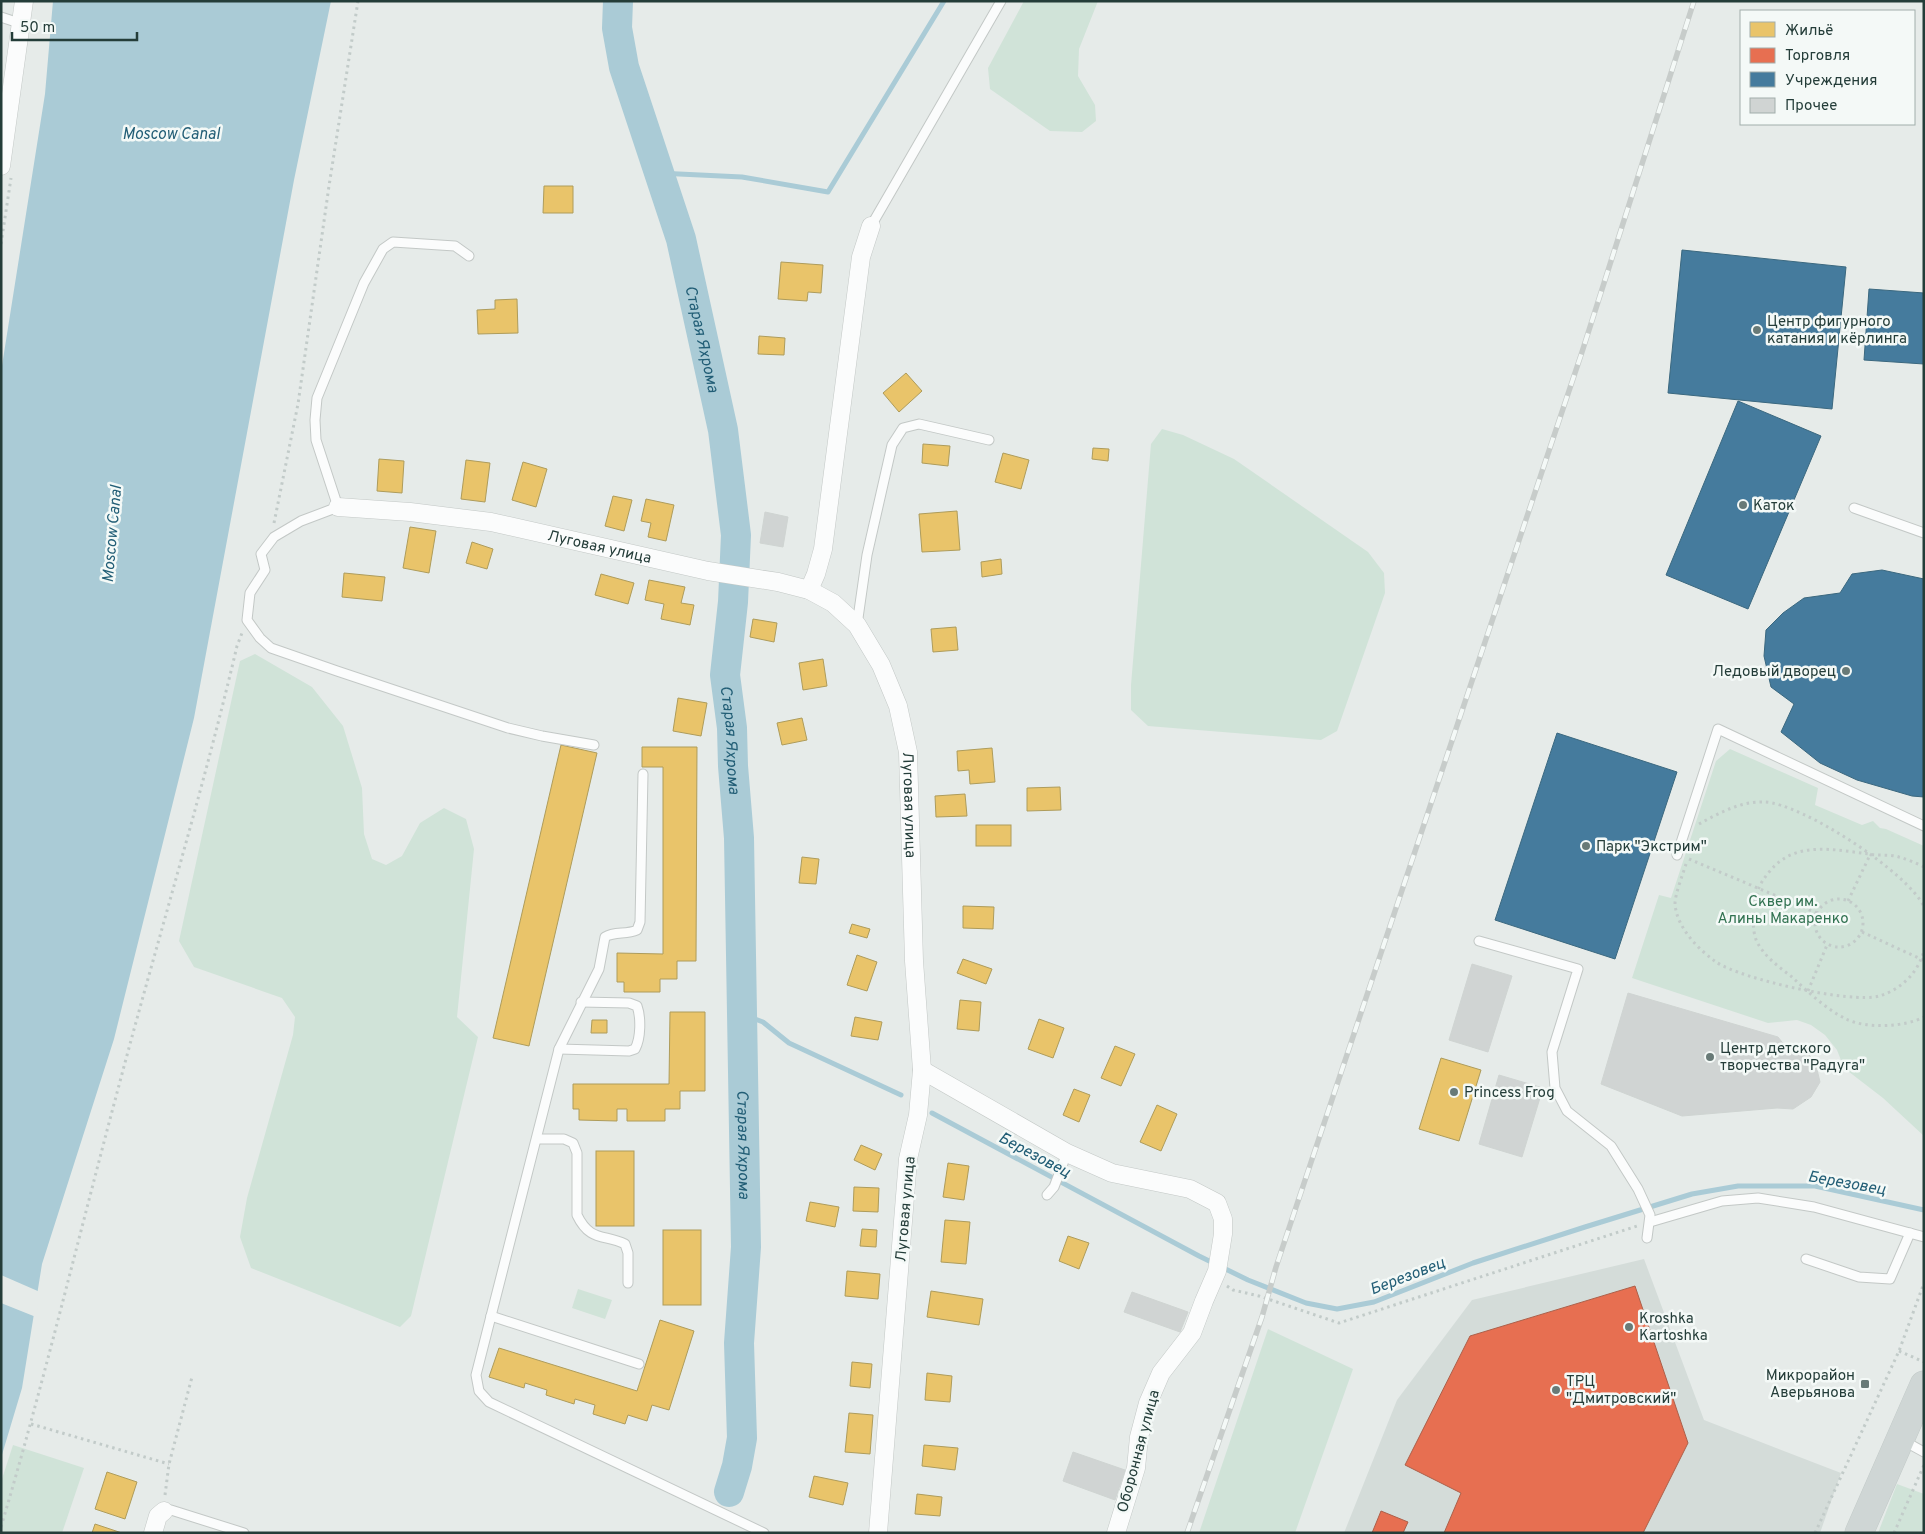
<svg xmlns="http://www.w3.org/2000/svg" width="1925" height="1534" viewBox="0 0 1925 1534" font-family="Overpass,sans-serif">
  <rect width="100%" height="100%" fill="#e6ebe9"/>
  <path fill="#d4dcd9" d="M 1644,1259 L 1704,1420 L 1841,1473 L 1820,1533 L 1344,1533 L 1397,1400 L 1472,1300 Z"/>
  <g fill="#d0e3d8">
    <path d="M 1024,1 L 1098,1 L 1079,49 L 1078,76 L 1095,105 L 1096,121 L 1082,132 L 1050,131 L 990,89 L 988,68 Z"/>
    <path d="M 1162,429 L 1183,435 L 1234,459 L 1368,552 L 1384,573 L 1385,593 L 1337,731 L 1321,740 L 1148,726 L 1131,710 L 1131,685 L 1151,444 Z"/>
    <path d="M 255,654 L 312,687 L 343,726 L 362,788 L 364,834 L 372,859 L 386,865 L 402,856 L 420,823 L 444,808 L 466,819 L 474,849 L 457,1017 L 478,1037 L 411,1316 L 400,1327 L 251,1268 L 240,1237 L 247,1198 L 293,1035 L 295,1017 L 282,998 L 194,967 L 179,941 L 240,661 Z"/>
    <path d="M 1730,749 L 1818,788 L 1815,805 L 1862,825 L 1873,821 L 1880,828 L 1886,829 L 1924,846 L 1924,1136 L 1883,1098 L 1844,1068 L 1837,1050 L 1825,1035 L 1811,1025 L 1797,1020 L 1768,1023 L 1632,978 L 1659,895 L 1671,898 L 1716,761 Z"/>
    <path d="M 578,1289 L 612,1300 L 605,1319 L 572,1308 Z"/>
    <path d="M 1268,1329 L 1353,1369 L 1295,1533 L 1199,1533 Z"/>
    <path d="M 13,1445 L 84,1468 L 62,1533 L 1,1533 L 1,1482 Z"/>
    <path d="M 1897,1484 L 1924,1494 L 1924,1533 L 1878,1533 Z"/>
  </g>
  <path fill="#aacbd6" d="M 53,1 L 331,1 L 294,180 L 194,718 L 114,1039 L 42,1264 L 22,1388 L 1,1458 L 1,372 L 45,94 Z"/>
  <path fill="#e6ebe9" d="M 1,1275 L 40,1292 L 36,1317 L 1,1303 Z"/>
  <g fill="#e9c46a" stroke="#ae9c5b">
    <path d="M 544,186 L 573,186 L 573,213 L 543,213 Z"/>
    <path d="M 781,262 L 823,265 L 821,293 L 808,292 L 807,301 L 778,299 Z"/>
    <path d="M 517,299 L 518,333 L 478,334 L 477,310 L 495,309 L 495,300 Z"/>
    <path d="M 759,336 L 785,338 L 784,355 L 758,354 Z"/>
    <path d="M 906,373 L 922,391 L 899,412 L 883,393 Z"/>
    <path d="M 923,444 L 950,446 L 948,466 L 922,463 Z"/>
    <path d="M 1093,448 L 1109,449 L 1108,461 L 1092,459 Z"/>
    <path d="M 1003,453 L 1029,460 L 1021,489 L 995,482 Z"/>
    <path d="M 379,459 L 404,461 L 402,493 L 377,491 Z"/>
    <path d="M 466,460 L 490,463 L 485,502 L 461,499 Z"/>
    <path d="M 523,462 L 547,469 L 536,507 L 512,500 Z"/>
    <path d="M 613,496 L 632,500 L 624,531 L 605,526 Z"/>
    <path d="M 646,499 L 674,505 L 666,541 L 648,537 L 651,523 L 641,521 Z"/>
    <path d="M 957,511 L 960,550 L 922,552 L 919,514 Z"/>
    <path d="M 410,527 L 436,531 L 429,573 L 403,568 Z"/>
    <path d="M 472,542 L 493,549 L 487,569 L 466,563 Z"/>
    <path d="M 1001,559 L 1002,574 L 982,577 L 981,562 Z"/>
    <path d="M 344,573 L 385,577 L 382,601 L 342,597 Z"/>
    <path d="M 601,574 L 634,583 L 628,604 L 595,595 Z"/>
    <path d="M 649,580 L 685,587 L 681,603 L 694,605 L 690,625 L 661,619 L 664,604 L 645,600 Z"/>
    <path d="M 753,619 L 777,623 L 774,642 L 750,637 Z"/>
    <path d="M 956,627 L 958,650 L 933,652 L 931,629 Z"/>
    <path d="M 823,659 L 827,686 L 803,690 L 799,663 Z"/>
    <path d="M 678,698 L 707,703 L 701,736 L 673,731 Z"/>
    <path d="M 802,718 L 807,740 L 782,745 L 777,723 Z"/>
    <path d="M 561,745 L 597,753 L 529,1046 L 493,1038 Z"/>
    <path d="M 642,747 L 697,747 L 696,961 L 677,961 L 677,979 L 660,979 L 660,992 L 624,992 L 624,982 L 617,982 L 617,953 L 663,954 L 663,767 L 642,767 Z"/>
    <path d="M 992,748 L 995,782 L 970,784 L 969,770 L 958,771 L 957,751 Z"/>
    <path d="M 1060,787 L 1061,810 L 1027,811 L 1027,788 Z"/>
    <path d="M 965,794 L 967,816 L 936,817 L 935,796 Z"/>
    <rect x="976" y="825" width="35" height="21"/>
    <path d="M 802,857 L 819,859 L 816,884 L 799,883 Z"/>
    <path d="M 963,906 L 994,907 L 993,929 L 963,928 Z"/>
    <path d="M 852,924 L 870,929 L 867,938 L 849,933 Z"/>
    <path d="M 857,955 L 877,962 L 867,991 L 847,985 Z"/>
    <path d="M 963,959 L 992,969 L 986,984 L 957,973 Z"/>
    <path d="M 960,1000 L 981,1002 L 979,1031 L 957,1029 Z"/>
    <path d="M 670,1012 L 705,1012 L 705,1091 L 680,1091 L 680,1109 L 665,1109 L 665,1121 L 627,1121 L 627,1109 L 617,1109 L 617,1121 L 579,1120 L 579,1109 L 573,1109 L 573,1084 L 669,1084 Z"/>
    <path d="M 855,1017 L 882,1022 L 878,1040 L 851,1036 Z"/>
    <path d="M 1039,1019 L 1064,1028 L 1053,1058 L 1028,1049 Z"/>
    <path d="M 592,1020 L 607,1020 L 607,1033 L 591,1033 Z"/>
    <path d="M 1115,1046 L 1135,1054 L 1121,1086 L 1101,1078 Z"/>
    <path d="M 1441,1058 L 1481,1070 L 1459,1141 L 1419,1129 Z"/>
    <path d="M 1074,1089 L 1090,1095 L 1079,1122 L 1063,1115 Z"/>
    <path d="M 1157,1105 L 1177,1114 L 1161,1151 L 1140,1142 Z"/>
    <path d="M 861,1145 L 882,1154 L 875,1170 L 854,1160 Z"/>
    <rect x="596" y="1151" width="38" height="75"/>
    <path d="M 948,1163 L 969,1166 L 964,1200 L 943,1197 Z"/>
    <path d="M 854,1187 L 879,1188 L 878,1212 L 853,1211 Z"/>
    <path d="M 810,1202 L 839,1207 L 835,1227 L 806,1221 Z"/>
    <path d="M 945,1220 L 970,1222 L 966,1264 L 941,1262 Z"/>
    <path d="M 862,1229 L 877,1230 L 876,1247 L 860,1246 Z"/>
    <rect x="663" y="1230" width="38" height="75"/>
    <path d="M 1068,1236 L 1089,1243 L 1079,1269 L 1059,1261 Z"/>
    <path d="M 847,1271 L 880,1274 L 878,1299 L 845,1296 Z"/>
    <path d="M 931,1291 L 983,1299 L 979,1325 L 927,1317 Z"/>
    <path d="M 660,1320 L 694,1331 L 669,1410 L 652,1405 L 647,1421 L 628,1415 L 625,1424 L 593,1414 L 595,1405 L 575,1399 L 574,1404 L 546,1395 L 547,1390 L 525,1383 L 524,1388 L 489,1377 L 499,1348 L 637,1391 Z"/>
    <path d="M 852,1362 L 872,1364 L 870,1388 L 850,1386 Z"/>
    <path d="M 927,1373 L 952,1376 L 950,1402 L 925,1400 Z"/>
    <path d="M 849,1413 L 873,1415 L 870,1454 L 845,1452 Z"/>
    <path d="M 924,1445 L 958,1448 L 955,1470 L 922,1466 Z"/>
    <path d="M 107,1472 L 137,1482 L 125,1519 L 95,1509 Z"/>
    <path d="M 814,1476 L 848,1483 L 843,1505 L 809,1497 Z"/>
    <path d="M 917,1494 L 942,1497 L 940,1516 L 915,1514 Z"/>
    <path d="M 95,1524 L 122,1533 L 92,1533 Z"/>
  </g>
  <g fill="#e76f51" stroke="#ac604a">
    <path d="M 1635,1286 L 1688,1443 L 1643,1533 L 1444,1533 L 1461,1493 L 1405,1465 L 1470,1336 Z"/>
    <path d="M 1381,1511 L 1408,1522 L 1403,1533 L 1372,1533 Z"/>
  </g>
  <g fill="#457b9d" stroke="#3b687f">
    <path d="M 1682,250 L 1846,267 L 1832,409 L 1668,393 Z"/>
    <path d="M 1869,289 L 1924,293 L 1924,364 L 1864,360 Z"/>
    <path d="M 1738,401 L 1821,436 L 1748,609 L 1666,575 Z"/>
    <path d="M 1882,570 L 1924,579 L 1924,797 L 1912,796 L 1857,780 L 1820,763 L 1781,732 L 1794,704 L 1771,687 L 1764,656 L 1766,630 L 1783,613 L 1804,598 L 1840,593 L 1852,574 Z"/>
    <path d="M 1557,733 L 1677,772 L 1615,959 L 1495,920 Z"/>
  </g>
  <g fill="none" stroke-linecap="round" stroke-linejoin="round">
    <g stroke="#aacbd6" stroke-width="5">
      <path d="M 658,173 L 742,177 L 828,192 L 944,1"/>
      <path d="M 743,1024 L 755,1019 L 763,1022 L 789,1043 L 901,1095"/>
      <path d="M 932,1113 L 1199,1256 L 1248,1280 L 1306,1303 L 1337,1309 L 1374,1302 L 1473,1263 L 1585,1227 L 1692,1194 L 1738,1186 L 1815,1186 L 1924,1210"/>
    </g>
    <path stroke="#aacbd6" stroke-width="30" id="s1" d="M 618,1 L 617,28 L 624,67 L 681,239 L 723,430 L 736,535 L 733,602 L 725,675 L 732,728 L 733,766 L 739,838 L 746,1247 L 739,1343 L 742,1438 L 737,1466 L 729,1492"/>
  </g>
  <g fill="#d0d4d3" stroke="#cfd4d2">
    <path d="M 765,512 L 788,517 L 783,547 L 760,543 Z"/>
    <path d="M 1472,964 L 1512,976 L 1488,1052 L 1449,1040 Z"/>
    <path d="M 1628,993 L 1778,1037 L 1789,1051 L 1806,1052 L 1815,1061 L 1820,1082 L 1811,1097 L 1793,1109 L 1777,1108 L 1682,1116 L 1601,1084 Z"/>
    <path d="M 1499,1075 L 1543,1088 L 1522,1157 L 1479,1144 Z"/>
    <path d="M 1132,1292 L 1188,1312 L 1180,1332 L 1124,1312 Z"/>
    <path d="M 1073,1452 L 1125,1470 L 1115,1500 L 1063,1481 Z"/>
  </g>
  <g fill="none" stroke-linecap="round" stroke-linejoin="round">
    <defs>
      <g id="service">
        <path d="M 1,17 L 22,24"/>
        <path d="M 871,226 L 1001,1"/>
        <path d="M 469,256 L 455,246 L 393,242 L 383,249 L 364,283 L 317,398 L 315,420 L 316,440 L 338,507 L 301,521 L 274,537 L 261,554 L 265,570 L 250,593 L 247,620 L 260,638 L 271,648 L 337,671 L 508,728 L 542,736 L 594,745"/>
        <path d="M 1854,508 L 1924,533"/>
        <path d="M 857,625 L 867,555 L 892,445 L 903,428 L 919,424 L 989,440"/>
        <path d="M 643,774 L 640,922 L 637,930 C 626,935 615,931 605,937 L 599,969 L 559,1049 L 476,1375 L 479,1391 L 489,1402 L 764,1533"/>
        <path d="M 1677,855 L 1718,729 L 1924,826"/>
        <path d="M 1479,941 L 1578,969 L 1552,1052 L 1555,1088 L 1567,1111 L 1611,1146 L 1638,1189 L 1650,1215 L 1647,1238"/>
        <path d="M 559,1049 L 629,1051 L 635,1049 C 641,1038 641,1017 637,1006 L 629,1003 L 581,1002"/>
        <path d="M 537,1139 L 564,1139 L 573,1143 L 577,1153 L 577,1215 C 590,1242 604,1234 625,1244 L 628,1253 L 628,1283"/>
        <path d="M 1047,1195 L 1054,1187 L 1067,1153"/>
        <path d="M 1650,1222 L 1722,1201 L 1758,1198 L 1814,1207 L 1924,1237"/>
        <path d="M 1806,1259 L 1859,1277 L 1890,1279 L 1910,1233"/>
        <path d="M 491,1316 L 639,1364"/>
        <path d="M 1902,1440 L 1924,1452"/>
        <path d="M 164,1511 L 171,1510 L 244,1533"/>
      </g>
      <g id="minor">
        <path d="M 1,166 L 24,1"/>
        <path id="s2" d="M 338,507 L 410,512 L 491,522 L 708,571 L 778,582 L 809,590 L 833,603 L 857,625 L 881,665 L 898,706 L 908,752 L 914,961 L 922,1070 L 918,1115 L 908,1159 L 878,1533"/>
        <path d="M 809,590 L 816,574 L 823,549 L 861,257 L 871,226"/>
        <path d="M 922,1070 L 1067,1153 L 1112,1173 L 1190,1189 L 1217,1203 L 1223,1219 L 1223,1234 L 1217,1271 L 1204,1301 L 1192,1333 L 1161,1373 L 1148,1403 L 1139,1437 L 1136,1468 L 1116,1533"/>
        <path d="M 153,1533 L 158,1516 L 164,1511"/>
      </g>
      <path id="primary" d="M 1859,1533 L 1924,1385"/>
    </defs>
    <use href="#service" stroke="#c3c8c6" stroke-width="11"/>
    <use href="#minor" stroke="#c3c8c6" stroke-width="19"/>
    <use href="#primary" stroke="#c2cac8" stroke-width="29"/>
    <g stroke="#c2cbc9" stroke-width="3" stroke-dasharray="2.5 4" stroke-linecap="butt">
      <path d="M 1,244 L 11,178"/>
      <path d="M 274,523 L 298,404 L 329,186 L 358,1"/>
      <path d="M 1699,824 C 1719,813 1741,801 1764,802 C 1802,803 1909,873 1924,907"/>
      <path d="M 1689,859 L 1817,913"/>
      <path d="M 1686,864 C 1683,874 1675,894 1675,904 C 1677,928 1698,949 1716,962 C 1741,979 1851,1004 1879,996 C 1901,990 1920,971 1924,949"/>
      <path d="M 1924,867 C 1916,863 1907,859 1899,857 C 1890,854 1879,856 1869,854 C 1835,850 1795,840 1770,871 C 1764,878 1759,885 1757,894 C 1753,908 1751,929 1757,942 C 1765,957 1779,967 1792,977 C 1808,992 1826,1009 1846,1019 C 1866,1029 1905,1027 1924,1017"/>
      <circle cx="1839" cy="923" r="24"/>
      <path d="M 1848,901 L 1870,855"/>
      <path d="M 1862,932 L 1923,960"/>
      <path d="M 1808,991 L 1827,945"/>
      <path d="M 1227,1286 L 1233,1290 L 1259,1296 L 1339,1323 L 1637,1226"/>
      <path d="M 1899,1351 L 1924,1362"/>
      <path d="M 31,1424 L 169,1464"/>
      <path d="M 165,1495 L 169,1464 L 192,1377"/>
      <path d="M 1,1527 C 44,1382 79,1235 118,1089 C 157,941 202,795 237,646 L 242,633"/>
      <path d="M 1815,1533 L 1899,1351 L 1924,1283"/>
      <path d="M 1894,1533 L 1924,1465"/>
    </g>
    <use href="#service" stroke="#fbfcfc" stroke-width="9"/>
    <use href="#minor" stroke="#fbfcfc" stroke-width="18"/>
    <use href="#primary" stroke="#cfd6d5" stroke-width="28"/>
    <defs>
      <path id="rail" d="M 1187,1533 L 1262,1317 L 1276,1267 L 1582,352 L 1694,1"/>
    </defs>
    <use href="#rail" stroke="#c7ccca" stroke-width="5.5"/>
    <use href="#rail" stroke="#f4f9f7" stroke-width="4" stroke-dasharray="11" stroke-linecap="butt"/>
  </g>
  <g fill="#687a77" stroke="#f4f9f7" stroke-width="2">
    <circle cx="1757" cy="330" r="5"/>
    <circle cx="1743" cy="505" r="5"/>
    <circle cx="1846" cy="671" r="5"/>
    <circle cx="1586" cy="846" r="5"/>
    <circle cx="1710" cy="1057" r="5"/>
    <circle cx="1454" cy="1092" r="5"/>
    <circle cx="1629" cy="1327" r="5"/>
    <rect x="1860" y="1379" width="10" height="10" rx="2.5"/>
    <circle cx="1556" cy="1390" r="5"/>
  </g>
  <g text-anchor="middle" stroke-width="5" stroke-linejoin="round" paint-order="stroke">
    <g font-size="15" fill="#243d39" stroke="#f4f9f7" text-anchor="start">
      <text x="1767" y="326">Центр фигурного<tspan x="1767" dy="17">катания и кёрлинга</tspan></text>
      <text x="1753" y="510">Каток</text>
      <text x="1836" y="676" text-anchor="end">Ледовый дворец</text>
      <text x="1596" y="851">Парк "Экстрим"</text>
      <text x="1720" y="1053">Центр детского<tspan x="1720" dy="17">творчества "Радуга"</tspan></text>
      <text x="1464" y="1097">Princess Frog</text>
      <text x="1639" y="1323">Kroshka<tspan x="1639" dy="17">Kartoshka</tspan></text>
      <text x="1855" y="1380" text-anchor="end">Микрорайон<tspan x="1855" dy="17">Аверьянова</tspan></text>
      <text x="1566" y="1386">ТРЦ<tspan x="1566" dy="17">"Дмитровский"</tspan></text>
    </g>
    <g font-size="15" fill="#243d39" stroke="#f4f9f7">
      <text dy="5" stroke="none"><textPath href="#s2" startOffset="265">Луговая улица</textPath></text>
      <text dy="5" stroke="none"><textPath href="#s2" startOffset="730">Луговая улица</textPath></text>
      <text transform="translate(905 1209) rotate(-85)" y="5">Луговая улица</text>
      <text transform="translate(1138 1451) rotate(-75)" y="5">Оборонная улица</text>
    </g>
    <g font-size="15" fill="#317251" stroke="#f4f9f7">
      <text x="1783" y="906">Сквер им.<tspan x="1783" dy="17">Алины Макаренко</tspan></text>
    </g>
    <g font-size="16" font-style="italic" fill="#225e76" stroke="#f4f9f7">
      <text x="171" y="139">Moscow Canal</text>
      <text dy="6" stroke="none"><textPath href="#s1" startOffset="350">Старая Яхрома</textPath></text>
      <text transform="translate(111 534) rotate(-85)" y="6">Moscow Canal</text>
      <text dy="6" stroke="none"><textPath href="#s1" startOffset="755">Старая Яхрома</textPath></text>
      <text dy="6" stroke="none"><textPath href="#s1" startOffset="1160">Старая Яхрома</textPath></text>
      <text transform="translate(1035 1154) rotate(28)" y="6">Березовец</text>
      <text transform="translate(1847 1182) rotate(10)" y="6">Березовец</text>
      <text transform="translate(1407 1275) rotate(-21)" y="6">Березовец</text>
    </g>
  </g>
  <rect width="1925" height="1534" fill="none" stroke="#243d39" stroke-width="5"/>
  <rect x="1740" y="10" width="175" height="115" fill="#f4f9f7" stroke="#a1aeab"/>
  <rect x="1750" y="22" width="25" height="15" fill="#e9c46a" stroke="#a1aeab"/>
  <text x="1785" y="35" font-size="15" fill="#243d39">Жильё</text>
  <rect x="1750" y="48" width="25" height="15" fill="#e76f51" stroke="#a1aeab"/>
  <text x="1785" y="60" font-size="15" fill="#243d39">Торговля</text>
  <rect x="1750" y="72" width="25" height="15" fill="#457b9d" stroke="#a1aeab"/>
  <text x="1785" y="85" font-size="15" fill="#243d39">Учреждения</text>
  <rect x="1750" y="98" width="25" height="15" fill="#d0d4d3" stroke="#a1aeab"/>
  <text x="1785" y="110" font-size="15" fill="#243d39">Прочее</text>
  <path d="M12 32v8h125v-8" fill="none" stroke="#243d39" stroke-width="2.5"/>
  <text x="20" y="32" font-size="15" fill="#243d39" stroke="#f4f9f7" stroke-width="4" paint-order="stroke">50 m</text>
</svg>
